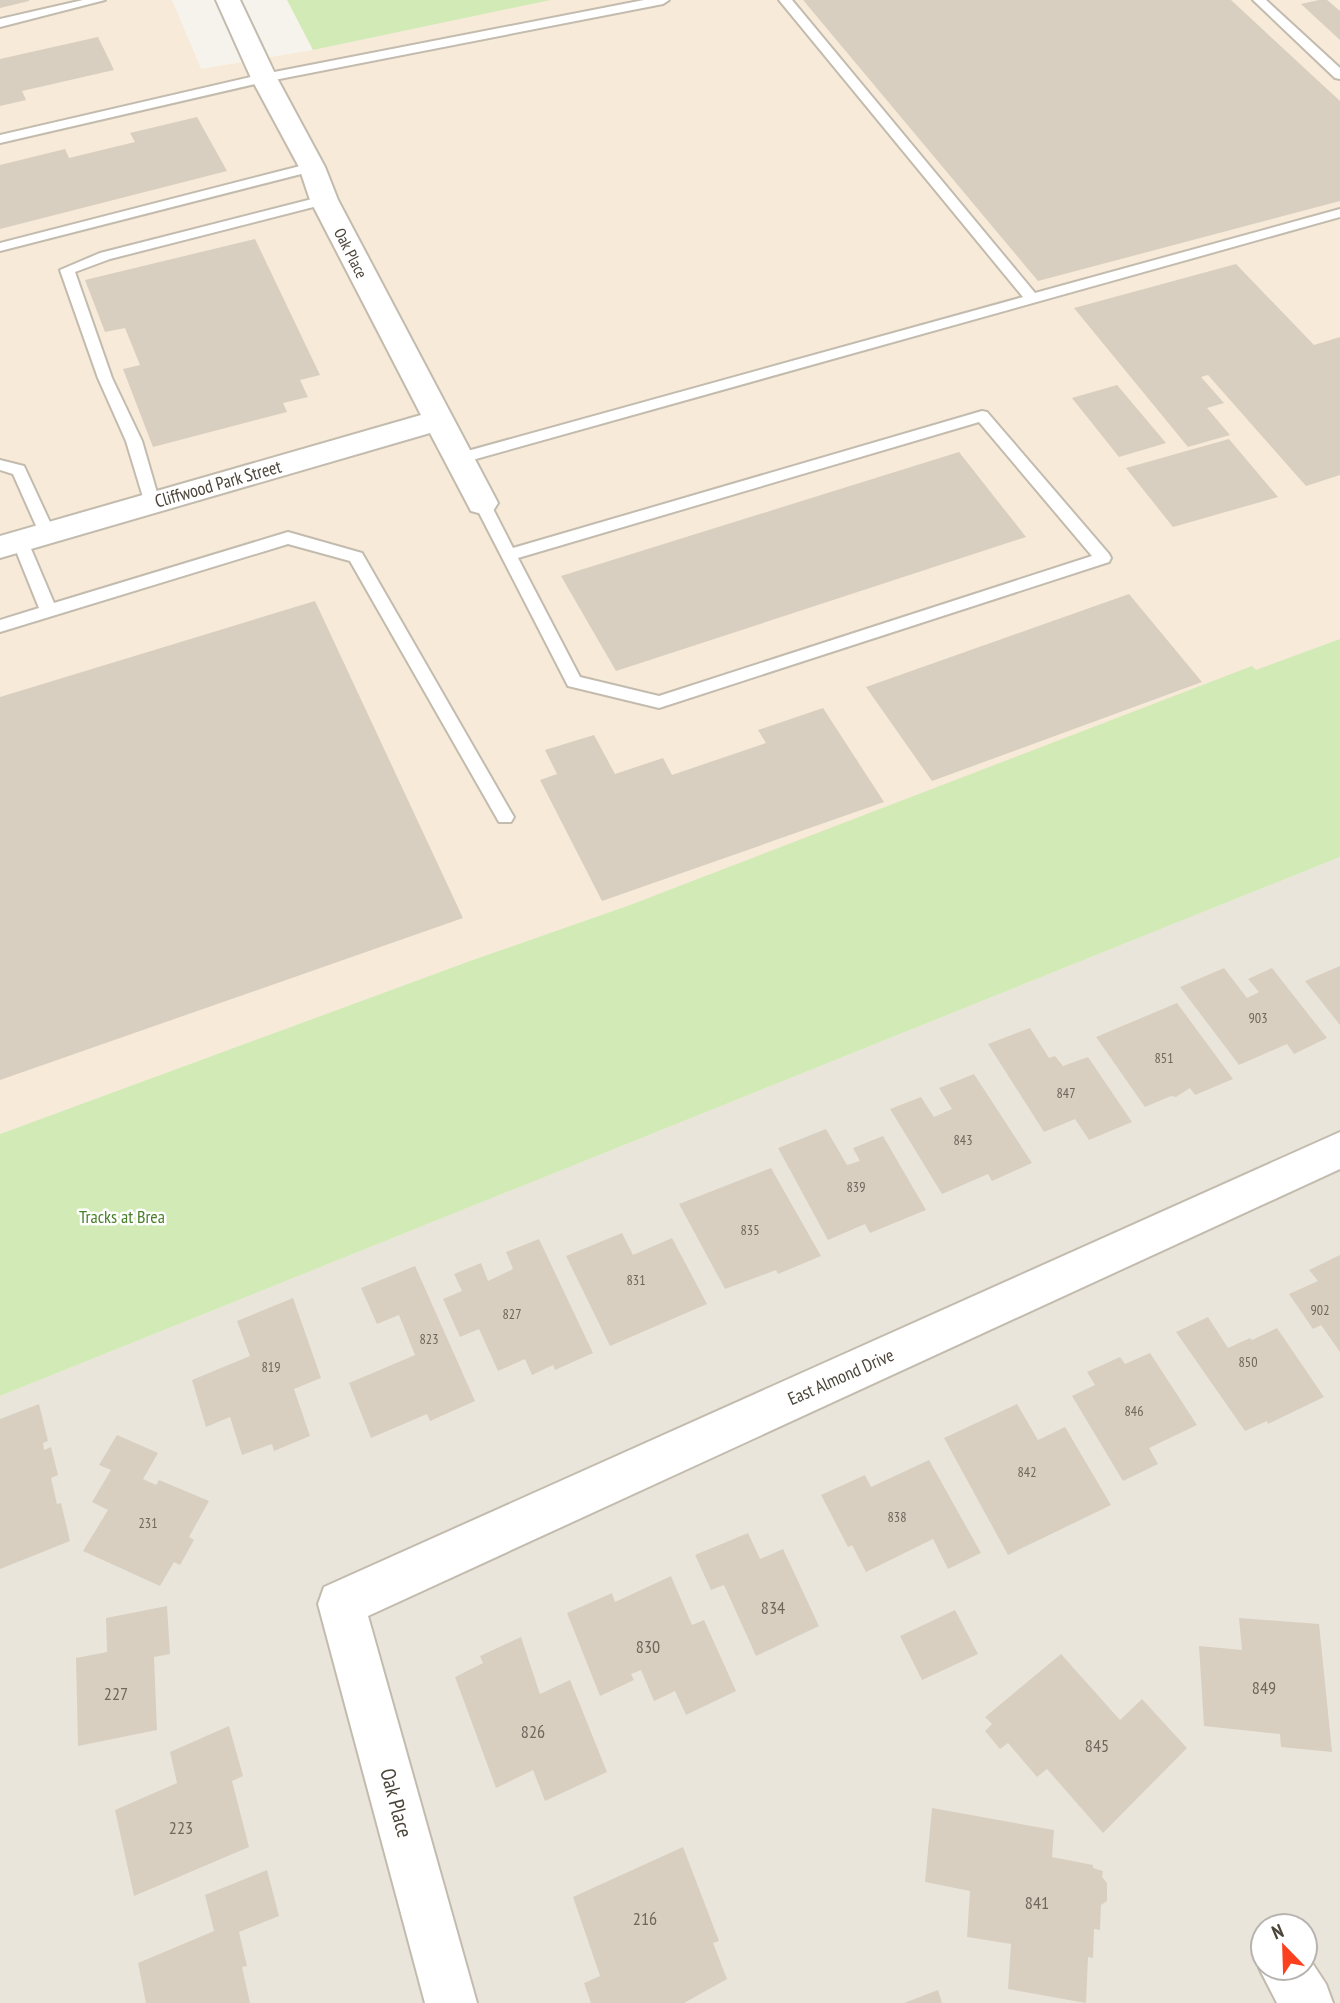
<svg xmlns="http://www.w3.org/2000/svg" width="1340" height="2003" viewBox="0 0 1340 2003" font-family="'PT Sans Narrow',sans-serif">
  <rect width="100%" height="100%" fill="#f6f3ec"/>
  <path fill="#eae5da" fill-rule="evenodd" d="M 1340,857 L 1340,2003 L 0,2003 L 0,1396 ZM 1263,1926 L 1305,1926 L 1305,1968 L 1263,1968 Z"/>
  <path fill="#f7ead8" d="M 0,0 L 172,0 L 201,69 L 313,50 L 551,0 L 1340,0 L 1340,639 L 630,905 L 470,961 L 0,1134 Z"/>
  <g fill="#d2eab5">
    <path d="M 287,0 L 551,0 L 313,50 Z"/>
    <path d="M 1340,639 L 1340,857 L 0,1396 L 0,1134 L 470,961 L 630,905 L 1252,666 L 1256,670 Z"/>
  </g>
  <g fill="#d8cfc1">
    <path d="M 0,0 L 29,0 L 29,1 L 0,8 Z"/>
    <path d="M 803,0 L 1231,0 L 1340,101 L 1340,201 L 1038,281 Z"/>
    <path d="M 1319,0 L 1327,0 L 1340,11 L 1340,40 L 1301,4 Z"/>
    <path d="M 98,37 L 114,70 L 22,91 L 26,100 L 0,106 L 0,59 Z"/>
    <path d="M 197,117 L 227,171 L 0,229 L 0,165 L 65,149 L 69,158 L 135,142 L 130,133 Z"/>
    <path d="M 255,239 L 320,375 L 300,380 L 308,397 L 283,403 L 287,412 L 153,447 L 123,369 L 140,365 L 125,328 L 105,332 L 85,280 Z"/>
    <path d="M 1236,264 L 1314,345 L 1340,337 L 1340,475 L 1306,486 L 1208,375 L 1201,377 L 1224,403 L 1207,408 L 1230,435 L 1188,447 L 1074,308 Z"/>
    <path d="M 1117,385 L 1166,443 L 1119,457 L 1072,398 Z"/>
    <path d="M 1229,439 L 1278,497 L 1173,527 L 1126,468 Z"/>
    <path d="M 959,452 L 1026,537 L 616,671 L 561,576 Z"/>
    <path d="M 1129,594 L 1202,682 L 932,781 L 866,687 Z"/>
    <path d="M 315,601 L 463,918 L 0,1080 L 0,697 Z"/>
    <path d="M 823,708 L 884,802 L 602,901 L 540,780 L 557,774 L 545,750 L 594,735 L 615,774 L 663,758 L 672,775 L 766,743 L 758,730 Z"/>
    <path d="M 1340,966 L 1340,1025 L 1305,981 Z"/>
    <path d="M 1224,968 L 1247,998 L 1259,992 L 1248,979 L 1272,968 L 1327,1038 L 1294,1054 L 1287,1044 L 1239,1065 L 1180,987 Z"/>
    <path d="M 1177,1003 L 1233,1079 L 1195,1095 L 1190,1088 L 1176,1097 L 1171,1096 L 1145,1107 L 1096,1037 Z"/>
    <path d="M 1030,1028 L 1049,1058 L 1055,1056 L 1063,1066 L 1088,1057 L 1132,1122 L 1089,1140 L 1075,1119 L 1044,1132 L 988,1044 Z"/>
    <path d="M 974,1074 L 1032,1163 L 992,1181 L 988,1174 L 942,1194 L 890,1109 L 921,1097 L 934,1117 L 952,1109 L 939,1088 Z"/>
    <path d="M 826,1129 L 847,1165 L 860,1161 L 853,1148 L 883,1136 L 926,1210 L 870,1233 L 865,1224 L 828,1240 L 778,1148 Z"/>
    <path d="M 771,1168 L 821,1256 L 778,1274 L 776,1270 L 725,1289 L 679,1204 Z"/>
    <path d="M 622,1233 L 633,1255 L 672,1238 L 707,1304 L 610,1346 L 566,1256 Z"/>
    <path d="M 539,1239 L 593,1353 L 555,1370 L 553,1365 L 532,1375 L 525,1359 L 498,1371 L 479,1329 L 460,1337 L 443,1299 L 462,1291 L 454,1274 L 481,1263 L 488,1281 L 513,1269 L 506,1252 Z"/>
    <path d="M 1340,1255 L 1340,1352 L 1321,1325 L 1313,1329 L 1289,1294 L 1318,1281 L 1309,1270 Z"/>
    <path d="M 415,1266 L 475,1401 L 430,1421 L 427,1414 L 371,1438 L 349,1383 L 415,1355 L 399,1315 L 377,1324 L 361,1288 Z"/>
    <path d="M 293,1298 L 321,1378 L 294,1389 L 310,1436 L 274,1451 L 272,1444 L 242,1455 L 230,1417 L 206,1427 L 192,1380 L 250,1356 L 237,1321 Z"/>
    <path d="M 1208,1317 L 1228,1348 L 1250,1338 L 1252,1340 L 1277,1328 L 1324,1397 L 1268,1424 L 1267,1421 L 1245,1431 L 1176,1332 Z"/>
    <path d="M 1150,1353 L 1197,1425 L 1149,1448 L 1158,1464 L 1123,1481 L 1072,1396 L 1095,1385 L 1087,1372 L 1120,1357 L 1125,1364 Z"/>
    <path d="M 39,1404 L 48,1441 L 43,1443 L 44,1450 L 51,1447 L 58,1475 L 51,1478 L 57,1504 L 61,1503 L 70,1541 L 0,1569 L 0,1419 Z"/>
    <path d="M 1017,1404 L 1038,1440 L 1065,1427 L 1111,1505 L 1008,1555 L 944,1438 Z"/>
    <path d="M 117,1435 L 158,1453 L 143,1479 L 156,1485 L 159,1480 L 209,1501 L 189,1537 L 194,1540 L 180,1565 L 174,1562 L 160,1586 L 83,1551 L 108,1510 L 92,1502 L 111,1470 L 99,1465 Z"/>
    <path d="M 929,1460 L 981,1553 L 948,1569 L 933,1539 L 866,1572 L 852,1545 L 848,1547 L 821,1495 L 865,1475 L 871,1487 Z"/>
    <path d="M 748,1533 L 760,1559 L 783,1549 L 819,1626 L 756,1656 L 724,1585 L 711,1590 L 695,1555 Z"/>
    <path d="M 671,1576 L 692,1625 L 704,1620 L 736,1691 L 686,1715 L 675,1691 L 654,1701 L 641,1670 L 631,1674 L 634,1680 L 600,1696 L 567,1613 L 612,1593 L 615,1602 Z"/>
    <path d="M 167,1606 L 170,1654 L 154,1657 L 157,1730 L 78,1746 L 76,1658 L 107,1652 L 106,1618 Z"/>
    <path d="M 955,1610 L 978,1654 L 922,1680 L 900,1636 Z"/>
    <path d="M 1239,1618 L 1319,1624 L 1332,1752 L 1281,1747 L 1280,1734 L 1204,1726 L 1199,1646 L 1242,1650 Z"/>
    <path d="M 521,1637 L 540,1694 L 570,1680 L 607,1772 L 545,1801 L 533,1770 L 496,1788 L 455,1677 L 483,1663 L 480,1656 Z"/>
    <path d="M 1061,1654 L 1120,1720 L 1142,1699 L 1187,1748 L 1103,1833 L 1047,1769 L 1037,1777 L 1008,1743 L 1000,1749 L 985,1731 L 992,1724 L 985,1717 Z"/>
    <path d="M 229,1726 L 243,1776 L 232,1781 L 249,1847 L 134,1896 L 115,1810 L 177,1783 L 170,1752 Z"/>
    <path d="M 932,1808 L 1054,1830 L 1052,1857 L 1093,1865 L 1093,1868 L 1103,1871 L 1102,1877 L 1107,1883 L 1107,1901 L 1101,1905 L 1100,1930 L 1094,1929 L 1093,1958 L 1088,1957 L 1086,2003 L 1008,1989 L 1011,1944 L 967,1937 L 970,1891 L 925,1882 Z"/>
    <path d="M 683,1847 L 719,1941 L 713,1943 L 727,1979 L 684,2003 L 591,2003 L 584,1983 L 600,1976 L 573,1897 Z"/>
    <path d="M 267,1870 L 279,1916 L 239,1932 L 247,1966 L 242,1967 L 250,2003 L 146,2003 L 138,1963 L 214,1931 L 205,1895 Z"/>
    <path d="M 938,1990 L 942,2003 L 904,2003 Z"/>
  </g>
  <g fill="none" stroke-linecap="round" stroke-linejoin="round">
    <defs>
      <g id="service">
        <path d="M 83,0 L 105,0 L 0,27 L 0,19 Z"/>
        <path d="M 644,0 L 669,0 L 663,4 L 264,82 L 0,143 L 0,135 L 264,74 Z"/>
        <path d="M 779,0 L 792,0 L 1035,293 L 1340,209 L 1340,217 L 458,464 L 453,463 L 450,459 L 453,455 L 1023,297 Z"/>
        <path d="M 1253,0 L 1266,0 L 1340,68 L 1340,79 L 1335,78 Z"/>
        <path d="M 312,163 L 319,167 L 317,170 L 0,251 L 0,243 Z"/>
        <path d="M 324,196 L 329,197 L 329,203 L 110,259 L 75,272 L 112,378 L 142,441 L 160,503 L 152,508 L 146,507 L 126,441 L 98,378 L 60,270 L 100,253 Z"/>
        <path d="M 982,411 L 987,412 L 1109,554 L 1111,558 L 1109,562 L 659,708 L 568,686 L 474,503 L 482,498 L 488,499 L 513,548 ZM 979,422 L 1092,556 L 659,696 L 580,677 L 518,558 Z"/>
        <path d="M 0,460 L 24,466 L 55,533 L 53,537 L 41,537 L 13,474 L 0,470 Z"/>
        <path d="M 288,532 L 362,553 L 511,812 L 514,817 L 511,822 L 499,822 L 350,561 L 288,544 L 0,632 L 0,620 L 39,608 L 12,541 L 14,537 L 26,537 L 54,603 Z"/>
      </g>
      <g id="minor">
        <path d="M 216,0 L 240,0 L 277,78 L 325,167 L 338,200 L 498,503 L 493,511 L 482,514 L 471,511 L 430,433 L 0,558 L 0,536 L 421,415 L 310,200 L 299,167 L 251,78 Z"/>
        <path d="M 1340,1132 L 1340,1169 L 368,1616 L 477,2003 L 425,2003 L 318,1604 L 324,1587 Z"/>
        <path d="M 1305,1952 L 1326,1984 L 1333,2003 L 1277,2003 L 1259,1968 L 1263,1958 L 1263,1968 L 1305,1968 Z"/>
      </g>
    </defs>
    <use href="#service" stroke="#c2bbae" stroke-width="4"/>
    <use href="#minor" stroke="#c2bbae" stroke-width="4"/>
    <use href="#service" fill="#fff" fill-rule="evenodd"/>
    <use href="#minor" fill="#fff" fill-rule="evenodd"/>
  </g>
  <g text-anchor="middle" stroke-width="5" stroke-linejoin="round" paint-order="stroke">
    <g font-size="14" fill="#6e675b">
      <text x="1258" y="1023">903</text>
      <text x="1164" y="1063">851</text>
      <text x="1066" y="1098">847</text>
      <text x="963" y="1145">843</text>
      <text x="856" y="1192">839</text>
      <text x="750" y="1235">835</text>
      <text x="636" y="1285">831</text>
      <text x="1320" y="1315">902</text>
      <text x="512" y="1319">827</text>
      <text x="429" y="1344">823</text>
      <text x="1248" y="1367">850</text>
      <text x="271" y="1372">819</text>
      <text x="1134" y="1416">846</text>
      <text x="1027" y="1477">842</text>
      <text x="897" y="1522">838</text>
      <text x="148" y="1528">231</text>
    </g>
    <g font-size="16" fill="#4b4439" stroke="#fff">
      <text transform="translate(351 253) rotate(63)" y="6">Oak Place</text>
    </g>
    <g font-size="18" fill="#4b4439" stroke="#fff">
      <text transform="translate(218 484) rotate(-16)" y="6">Cliffwood Park Street</text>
      <text transform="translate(841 1377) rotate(-24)" y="6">East Almond Drive</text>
    </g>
    <g font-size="18" fill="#4a7f2a" stroke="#fff">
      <text x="122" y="1223">Tracks at Brea</text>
    </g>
    <g font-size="18" fill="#6e675b">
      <text x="773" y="1614">834</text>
      <text x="648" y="1653">830</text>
      <text x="1264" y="1694">849</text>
      <text x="116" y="1700">227</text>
      <text x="533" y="1738">826</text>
      <text x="1097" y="1752">845</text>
      <text x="181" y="1834">223</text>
      <text x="1037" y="1909">841</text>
      <text x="645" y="1925">216</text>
    </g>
    <g font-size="21" fill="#4b4439" stroke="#fff">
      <text transform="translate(396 1803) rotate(75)" y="7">Oak Place</text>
    </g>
  </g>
  <g transform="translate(1284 1947) rotate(337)"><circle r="33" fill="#ffffff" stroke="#b7b4b0" stroke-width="2"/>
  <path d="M0-5L12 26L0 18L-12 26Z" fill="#fc3f1d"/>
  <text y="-10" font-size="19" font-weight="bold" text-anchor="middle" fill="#4b4439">N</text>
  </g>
</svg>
